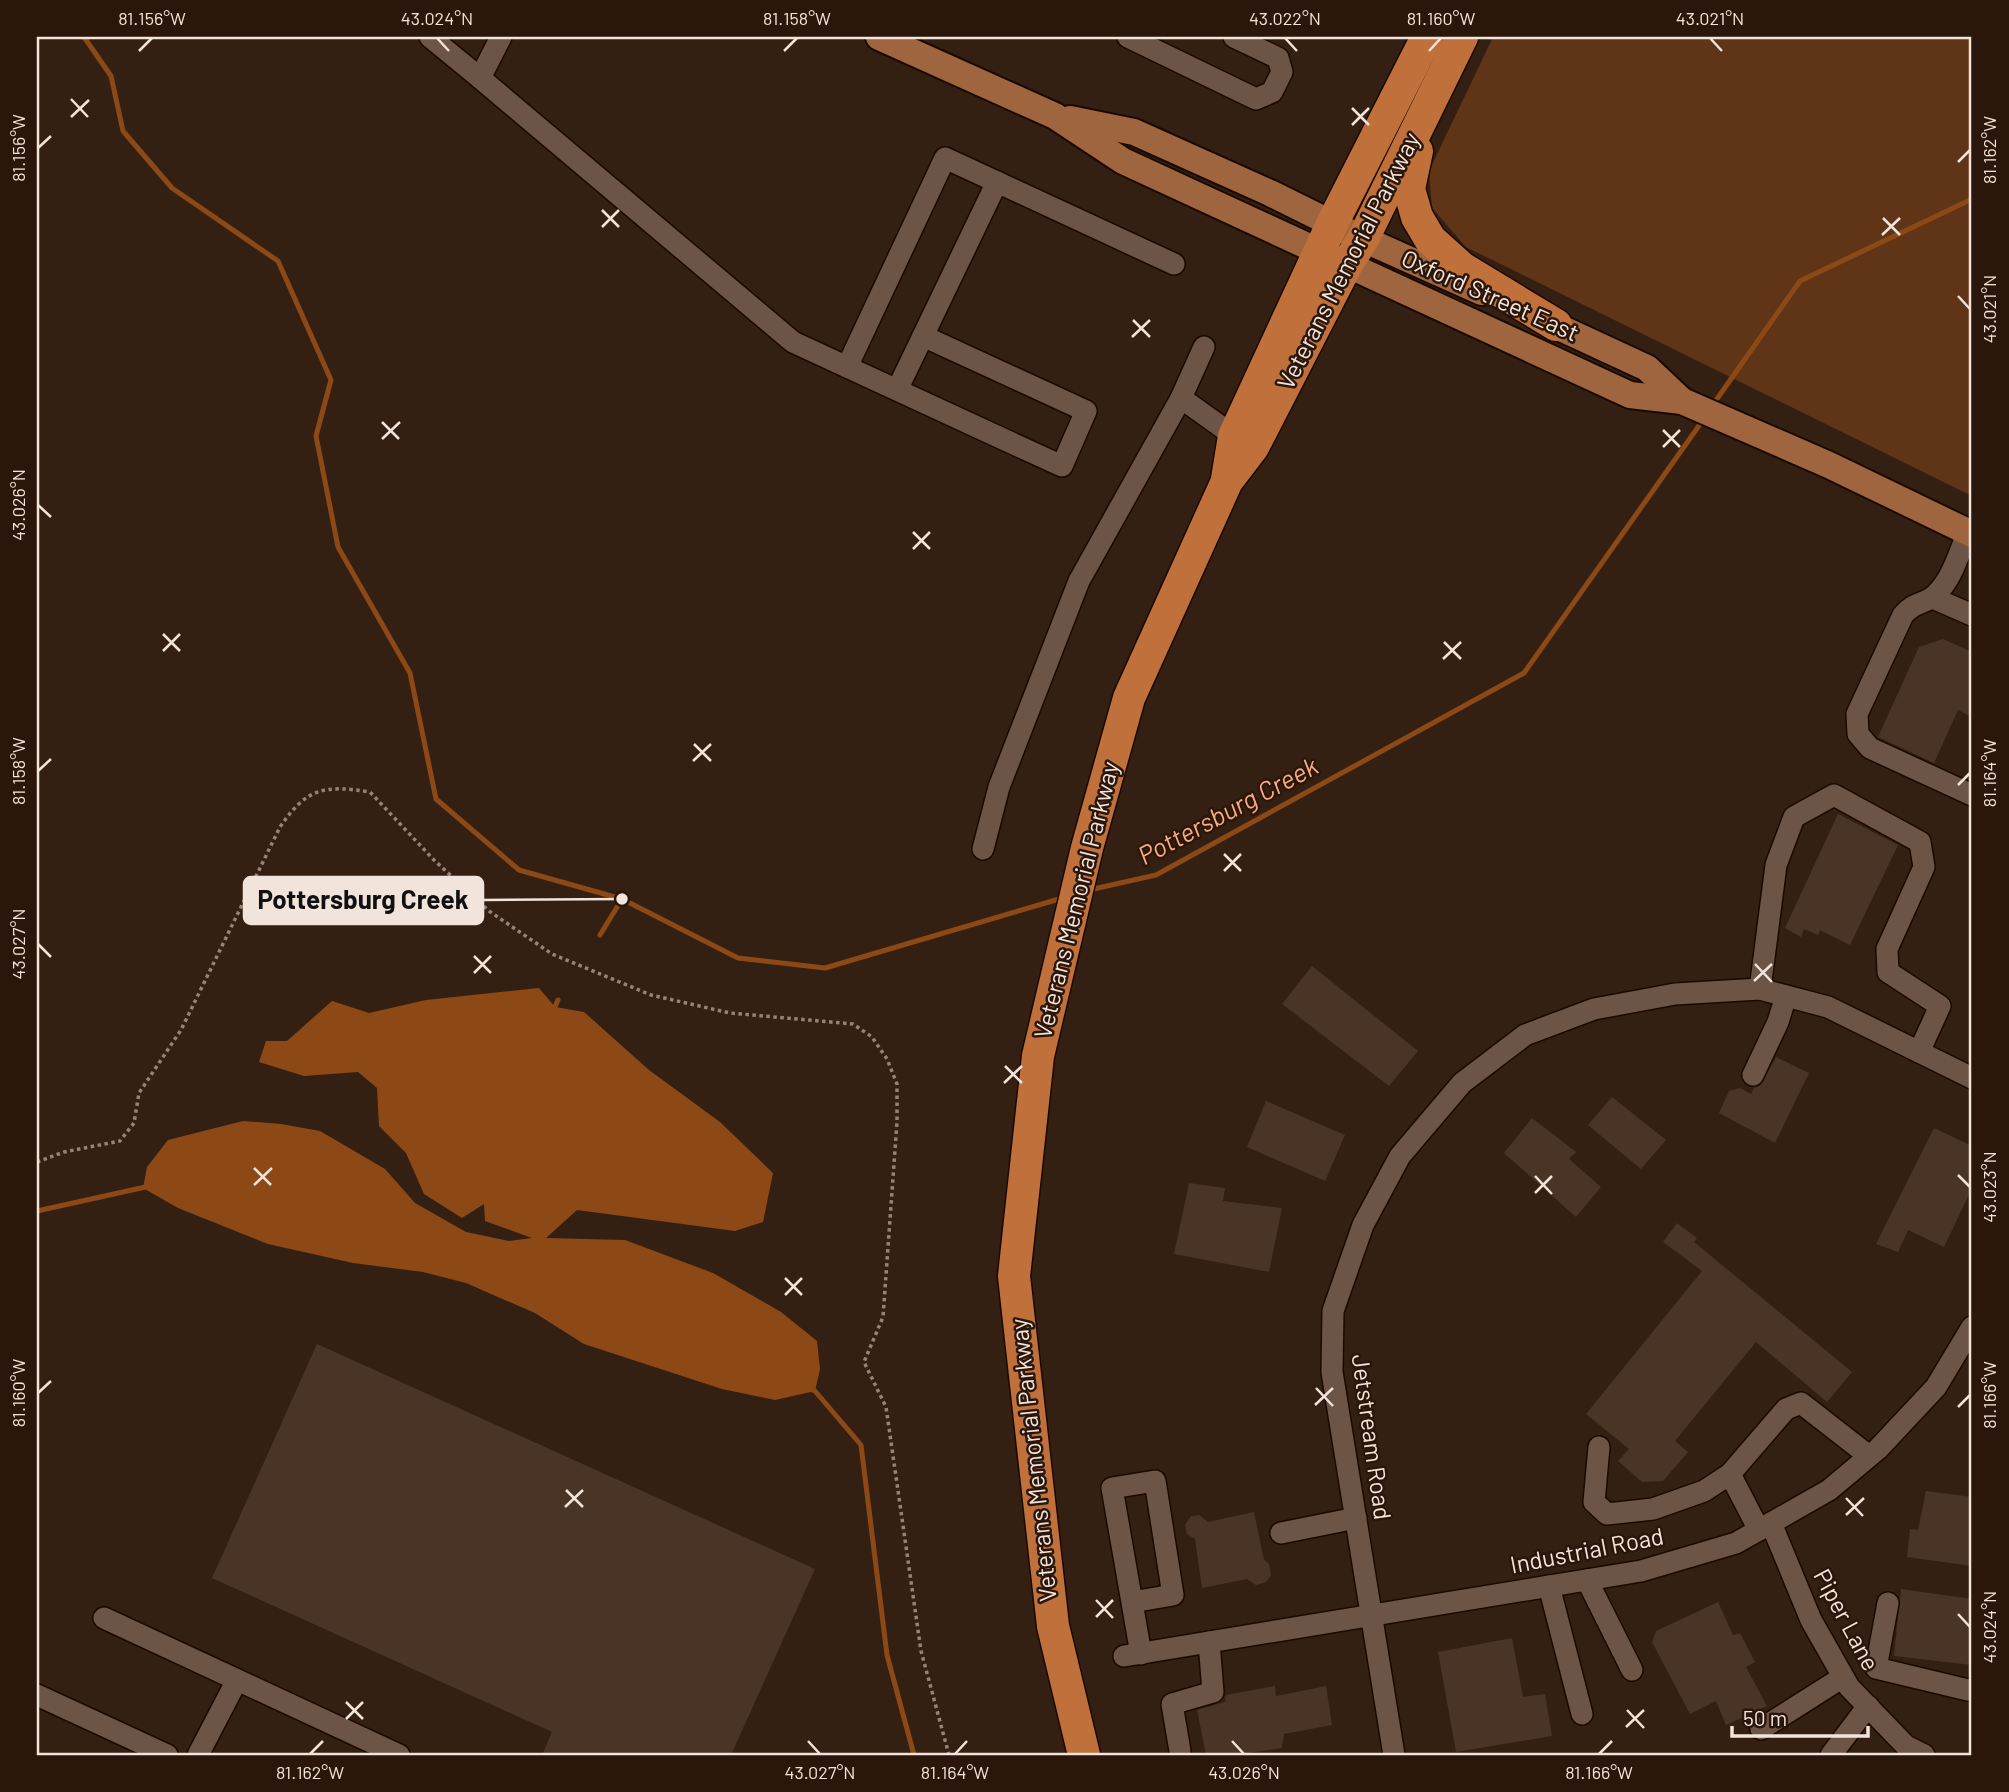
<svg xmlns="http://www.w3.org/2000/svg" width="2009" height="1792" viewBox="0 0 2009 1792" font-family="Barlow,sans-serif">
  <rect width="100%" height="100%" fill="#342013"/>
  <path fill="#603416" d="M 1493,37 L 1972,37 L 1972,496 L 1466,247 L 1432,208 L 1429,171 Z"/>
  <path fill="#8c4916" d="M 539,988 L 555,1007 L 584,1012 L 649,1070 L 720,1122 L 773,1173 L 763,1222 L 735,1231 L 577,1210 L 546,1238 L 625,1240 L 713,1273 L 781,1312 L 817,1341 L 820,1369 L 815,1391 L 775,1400 L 722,1389 L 584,1344 L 535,1313 L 466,1283 L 423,1272 L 353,1263 L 268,1244 L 178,1208 L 143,1188 L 147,1167 L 168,1140 L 243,1121 L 281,1124 L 320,1131 L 385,1169 L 415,1203 L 466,1232 L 509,1241 L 532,1238 L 485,1221 L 484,1204 L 462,1218 L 424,1194 L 406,1153 L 379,1126 L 377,1088 L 358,1072 L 304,1076 L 259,1062 L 266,1041 L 287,1041 L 332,1001 L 369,1013 L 426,1000 Z"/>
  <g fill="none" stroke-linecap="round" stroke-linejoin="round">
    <g stroke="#8c4916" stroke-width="5">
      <path d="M 84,37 L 111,76 L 123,131 L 172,188 L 278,261 L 331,380 L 316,436 L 338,547 L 410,673 L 436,799 L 519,870 L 622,899 L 738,958 L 825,968 L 1066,897"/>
      <path d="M 1712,406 L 1800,281 L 1972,199"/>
      <path d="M 1089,890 L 1156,875 L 1524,673 L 1703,420"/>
      <path d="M 600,935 L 622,899"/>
      <path d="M 553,1011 L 558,1000"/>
      <path d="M 37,1211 L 150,1186"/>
      <path d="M 809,1388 L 815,1391 L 861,1445 L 887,1655 L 914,1755"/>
    </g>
  </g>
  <g fill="#493426">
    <path d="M 1943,639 L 1972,652 L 1972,717 L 1958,710 L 1934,763 L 1878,737 L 1919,647 Z"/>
    <path d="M 1838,814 L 1898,845 L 1850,945 L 1820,930 L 1818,935 L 1804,929 L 1801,937 L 1785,928 Z"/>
    <path d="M 1312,966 L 1418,1051 L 1389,1086 L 1282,1004 Z"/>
    <path d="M 1776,1057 L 1809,1073 L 1775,1143 L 1719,1113 L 1729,1091 L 1740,1088 L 1751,1094 L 1754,1088 L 1761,1085 Z"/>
    <path d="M 1612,1097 L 1666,1140 L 1641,1169 L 1588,1125 Z"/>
    <path d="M 1266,1101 L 1345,1135 L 1325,1181 L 1247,1147 Z"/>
    <path d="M 1532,1118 L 1576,1152 L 1569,1159 L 1601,1187 L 1576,1217 L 1504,1153 Z"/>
    <path d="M 1934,1128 L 1972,1146 L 1972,1188 L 1944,1247 L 1908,1230 L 1898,1252 L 1876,1244 Z"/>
    <path d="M 1189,1183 L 1225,1188 L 1223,1201 L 1282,1208 L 1269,1272 L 1174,1254 Z"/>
    <path d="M 1677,1223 L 1697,1238 L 1694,1242 L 1852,1372 L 1827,1402 L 1756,1342 L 1675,1441 L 1688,1452 L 1663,1481 L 1642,1482 L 1618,1461 L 1629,1449 L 1586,1414 L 1702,1271 L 1663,1242 Z"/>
    <path d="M 317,1344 L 815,1569 L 731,1755 L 542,1755 L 552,1732 L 212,1578 Z"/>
    <path d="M 1926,1491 L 1972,1497 L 1972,1566 L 1907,1557 L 1910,1529 L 1918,1530 Z"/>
    <path d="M 1254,1512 L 1264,1560 L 1269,1564 L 1271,1575 L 1266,1582 L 1256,1585 L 1247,1579 L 1202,1588 L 1195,1539 L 1187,1534 L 1185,1525 L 1191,1516 L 1199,1515 L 1208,1522 Z"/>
    <path d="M 1901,1589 L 1972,1599 L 1972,1665 L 1894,1656 Z"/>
    <path d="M 1718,1602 L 1733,1635 L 1740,1633 L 1755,1662 L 1746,1667 L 1767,1706 L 1726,1725 L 1716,1701 L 1690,1714 L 1652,1642 L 1656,1631 Z"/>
    <path d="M 1512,1638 L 1523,1697 L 1545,1694 L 1552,1736 L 1456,1752 L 1438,1652 Z"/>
    <path d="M 1275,1686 L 1276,1696 L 1326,1686 L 1332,1725 L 1284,1734 L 1282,1748 L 1235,1755 L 1206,1755 L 1197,1710 L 1225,1702 L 1226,1695 Z"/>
  </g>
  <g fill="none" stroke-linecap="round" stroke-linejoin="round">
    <defs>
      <g id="minor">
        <path d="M 430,37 L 480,78"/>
        <path d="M 501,37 L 480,78 L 793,342 C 882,383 972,425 1062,466 L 1086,411 L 923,336 L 897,390"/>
        <path d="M 1128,37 L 1256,99 L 1272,92 L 1282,72 L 1278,58 L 1234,37"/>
        <path d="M 923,336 L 997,182 L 1174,264"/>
        <path d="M 847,367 L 945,158 L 997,182"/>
        <path d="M 1181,398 L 1234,436"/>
        <path d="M 1968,532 C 1959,553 1952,580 1935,595 C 1924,605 1915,601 1903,615 L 1857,714 L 1858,734 L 1870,748 L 1972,795"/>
        <path d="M 1933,598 L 1972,615"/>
        <path d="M 983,849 L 999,787 L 1079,581 L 1181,398 L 1204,347"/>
        <path d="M 1760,989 L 1776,865 L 1794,817 L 1834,795 L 1920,842 L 1924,867 L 1887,949 L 1888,972 L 1940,1006 L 1919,1052"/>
        <path d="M 1753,1075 L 1778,1022 L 1786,996"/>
        <path d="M 1599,1447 L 1594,1502 L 1607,1514 L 1653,1509 L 1704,1491 L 1730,1474 L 1786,1409 L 1801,1403 L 1869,1456"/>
        <path d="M 1730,1474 L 1759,1530"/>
        <path d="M 1771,1523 L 1811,1620 L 1849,1687 L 1906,1746 L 1924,1755"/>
        <path d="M 1281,1533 L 1356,1518"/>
        <path d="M 1587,1580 L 1632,1670"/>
        <path d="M 1549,1586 L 1582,1714"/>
        <path d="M 1132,1602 L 1173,1595 L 1155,1481 L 1112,1488 L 1141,1654"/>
        <path d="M 1888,1603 L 1876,1668 L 1968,1690"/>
        <path d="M 104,1618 L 399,1755"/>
        <path d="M 1124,1656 L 1641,1571 L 1736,1543 L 1829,1490 L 1878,1449 L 1936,1387 L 1972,1327"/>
        <path d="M 37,1695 L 167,1755"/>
        <path d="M 1761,1729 L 1843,1677"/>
        <path d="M 1180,1751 L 1172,1704 L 1213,1692 L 1209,1642"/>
        <path d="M 198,1755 L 237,1680"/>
        <path d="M 1394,1755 L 1332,1372 L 1333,1311 L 1363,1225 L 1400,1156 L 1462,1083 L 1525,1035 L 1594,1009 L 1675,994 L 1760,989 L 1828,1007 L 1972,1078"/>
        <path d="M 1831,1755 L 1868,1706"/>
      </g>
      <g id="major">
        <path d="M 879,37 L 1055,116 L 1123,161 L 1630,395 L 1682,401 L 1829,465 L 1972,534"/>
        <path d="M 1070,119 L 1134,132 L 1270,193 L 1363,239 L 1482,292"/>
        <path d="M 1539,318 L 1647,368 L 1682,401"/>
      </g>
      <g id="highway">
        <path d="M 1417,151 L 1409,189 L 1417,217 L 1430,239 L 1462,268 L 1556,325"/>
        <path d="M 1227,479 L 1234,436 L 1333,222 L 1427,37"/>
        <path d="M 1084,1755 L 1053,1626 L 1014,1276 L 1038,1056 L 1087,848 L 1129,698 L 1227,481 L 1253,447 L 1346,266 L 1363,239 L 1462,37"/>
      </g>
    </defs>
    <use href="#minor" stroke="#1b0901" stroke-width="24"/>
    <use href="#major" stroke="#1b0901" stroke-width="30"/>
    <use href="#highway" stroke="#1b0901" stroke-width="35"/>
    <path stroke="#958379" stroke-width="3.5" stroke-dasharray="3.5 3.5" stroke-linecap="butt" d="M 37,1162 L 64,1152 L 120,1141 L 134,1123 L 139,1093 L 181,1030 L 280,827 C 307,787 325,785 370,792 L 434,860 L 489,911 L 552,954 L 651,995 L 730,1013 L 853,1024 L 872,1037 L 887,1059 L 897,1084 L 897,1122 L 883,1317 L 864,1362 L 886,1407 L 921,1651 L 949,1755"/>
    <use href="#minor" stroke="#6c5446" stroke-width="21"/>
    <use href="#major" stroke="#9e653f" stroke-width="26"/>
    <use href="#highway" stroke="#c0713b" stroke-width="32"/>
  </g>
  <path fill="none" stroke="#f2e3db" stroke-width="2.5" d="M 437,38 L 449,51M 1285,38 L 1297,51M 1710,38 L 1722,51M 139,51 L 152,38M 784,51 L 797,38M 1429,51 L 1441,38M 71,99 L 88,117M 1352,108 L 1369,125M 71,117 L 89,100M 1352,125 L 1369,108M 38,148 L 51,136M 1958,162 L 1970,150M 602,210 L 619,227M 1883,218 L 1900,235M 602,227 L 619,210M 1882,235 L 1900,218M 1958,296 L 1970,309M 1133,320 L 1150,337M 1132,337 L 1150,320M 382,422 L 399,439M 1663,430 L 1680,447M 382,439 L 400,422M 1663,447 L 1680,430M 38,505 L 51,517M 913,532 L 930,549M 913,549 L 930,532M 163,634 L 180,651M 1444,642 L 1461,659M 163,651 L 180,634M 1443,659 L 1461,642M 694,744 L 711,761M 693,761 L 711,744M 38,771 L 51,759M 1958,785 L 1970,773M 1224,854 L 1241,871M 1224,871 L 1241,854M 38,944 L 51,957M 474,956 L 491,973M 1755,964 L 1772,982M 474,973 L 491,956M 1754,981 L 1772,964M 1005,1066 L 1022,1083M 1004,1083 L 1022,1066M 254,1168 L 271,1185M 1958,1175 L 1970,1187M 1535,1176 L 1552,1194M 254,1185 L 272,1168M 1535,1193 L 1552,1176M 785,1278 L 802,1295M 785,1295 L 802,1278M 1316,1388 L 1333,1406M 38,1393 L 51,1381M 1315,1405 L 1333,1388M 1958,1407 L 1970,1395M 566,1490 L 583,1507M 1846,1498 L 1863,1516M 565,1507 L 583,1490M 1846,1515 L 1864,1498M 1096,1600 L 1113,1618M 1958,1614 L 1970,1627M 1096,1617 L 1113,1600M 346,1702 L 363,1719M 1627,1710 L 1644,1728M 346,1719 L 363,1702M 1626,1727 L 1644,1710M 808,1741 L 820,1754M 1232,1741 L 1244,1754M 310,1754 L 323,1741M 955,1754 L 967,1741M 1599,1754 L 1612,1741"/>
  <g text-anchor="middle" stroke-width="5" stroke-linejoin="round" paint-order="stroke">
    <g font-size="24" fill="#f2e3db" stroke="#2a160a">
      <text transform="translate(1349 261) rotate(-63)" y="8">Veterans Memorial Parkway</text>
      <text transform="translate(1490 296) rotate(24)" y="8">Oxford Street East</text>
      <text transform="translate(1077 900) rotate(-76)" y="8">Veterans Memorial Parkway</text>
      <text transform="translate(1371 1437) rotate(82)" y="8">Jetstream Road</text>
      <text transform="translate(1034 1460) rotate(-96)" y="8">Veterans Memorial Parkway</text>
      <text transform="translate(1587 1551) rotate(-11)" y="8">Industrial Road</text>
      <text transform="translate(1846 1620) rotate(62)" y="8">Piper Lane</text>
    </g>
    <g font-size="26" font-style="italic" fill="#faac7c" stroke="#2a160a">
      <text transform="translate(1228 811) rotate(-28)" y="9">Pottersburg Creek</text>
    </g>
  </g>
  <path fill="none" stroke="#f2e3db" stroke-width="2.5" d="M622 899L483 900"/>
  <circle fill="#f2e3db" stroke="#2a160a" stroke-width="2.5" cx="622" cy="899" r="7"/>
  <rect fill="#f2e3db" stroke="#f2e3db" stroke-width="2.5" x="244" y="877" width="239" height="47" rx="7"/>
  <g font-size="26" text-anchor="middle" font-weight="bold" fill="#111">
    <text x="363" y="909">Pottersburg Creek</text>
  </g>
  <rect width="2009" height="1792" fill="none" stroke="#2a160a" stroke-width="77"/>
  <path d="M1732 1726v10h136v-10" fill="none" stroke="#f2e3db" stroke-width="3.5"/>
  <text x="1743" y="1726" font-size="21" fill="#f2e3db" stroke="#2a160a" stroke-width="5" paint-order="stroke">50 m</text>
  <rect x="38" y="38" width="1932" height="1716" fill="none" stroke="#f2e3db" stroke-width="2.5"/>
  <g font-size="18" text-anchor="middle" fill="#f2e3db">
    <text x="152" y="25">81.156°W</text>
    <text x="437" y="25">43.024°N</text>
    <text x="797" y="25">81.158°W</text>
    <text x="1285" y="25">43.022°N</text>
    <text x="1441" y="25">81.160°W</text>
    <text x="1710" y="25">43.021°N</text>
    <text transform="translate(19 148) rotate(-90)" y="6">81.156°W</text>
    <text transform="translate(1990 150) rotate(-90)" y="6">81.162°W</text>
    <text transform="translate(1990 309) rotate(-90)" y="6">43.021°N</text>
    <text transform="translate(19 505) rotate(-90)" y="6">43.026°N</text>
    <text transform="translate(19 771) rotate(-90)" y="6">81.158°W</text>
    <text transform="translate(1990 773) rotate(-90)" y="6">81.164°W</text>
    <text transform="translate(19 944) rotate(-90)" y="6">43.027°N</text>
    <text transform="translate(1990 1187) rotate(-90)" y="6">43.023°N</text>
    <text transform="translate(19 1393) rotate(-90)" y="6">81.160°W</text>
    <text transform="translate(1990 1395) rotate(-90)" y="6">81.166°W</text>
    <text transform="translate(1990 1627) rotate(-90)" y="6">43.024°N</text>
    <text x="310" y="1779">81.162°W</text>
    <text x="820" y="1779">43.027°N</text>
    <text x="955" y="1779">81.164°W</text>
    <text x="1244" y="1779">43.026°N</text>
    <text x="1599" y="1779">81.166°W</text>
  </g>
</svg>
